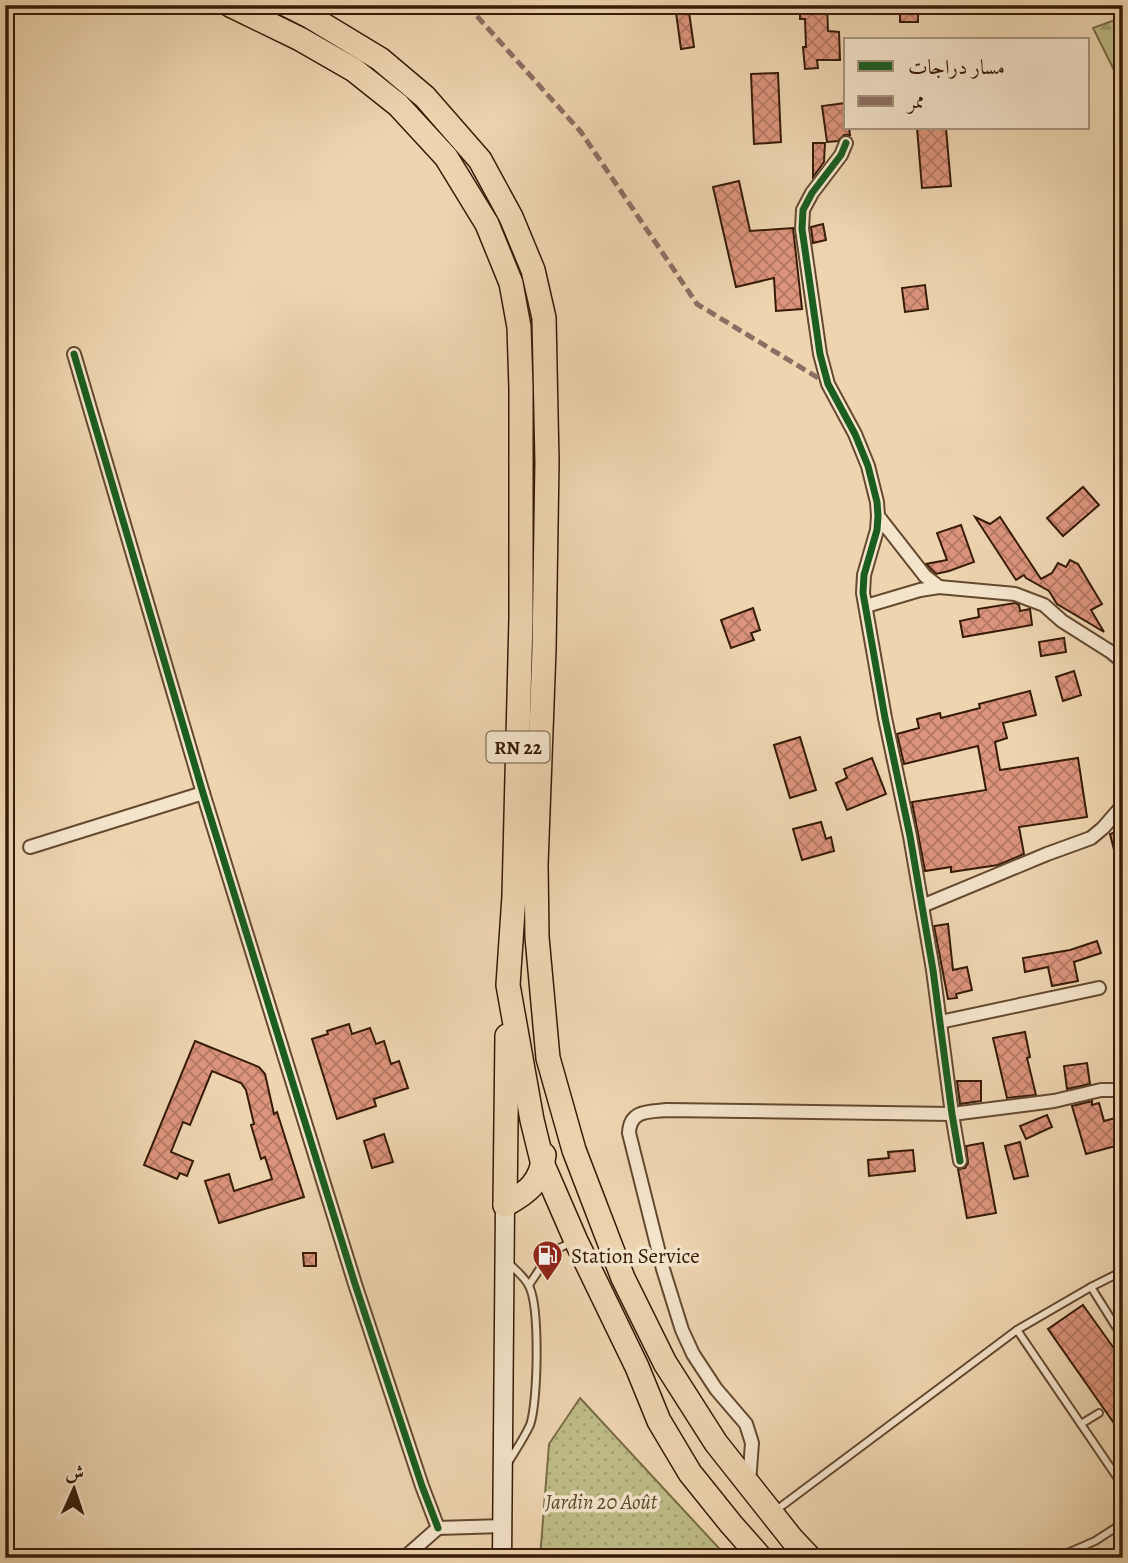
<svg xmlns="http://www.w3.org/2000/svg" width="1128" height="1563" viewBox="0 0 1128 1563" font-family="Alegreya,Amiri,serif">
  <defs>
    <pattern id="forest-firs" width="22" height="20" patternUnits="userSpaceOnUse" patternTransform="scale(1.75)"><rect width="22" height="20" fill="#bebc87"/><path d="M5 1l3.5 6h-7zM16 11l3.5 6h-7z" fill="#a4a173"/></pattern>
    <pattern id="garden-dots" width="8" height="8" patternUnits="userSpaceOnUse" patternTransform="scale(1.75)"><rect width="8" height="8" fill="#bebc87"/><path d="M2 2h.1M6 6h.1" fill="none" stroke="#a4a173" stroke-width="1.8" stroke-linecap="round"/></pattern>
    <pattern id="building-cross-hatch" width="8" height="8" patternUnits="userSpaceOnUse" patternTransform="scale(1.75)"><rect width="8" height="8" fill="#dc947c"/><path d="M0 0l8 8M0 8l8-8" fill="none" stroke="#b37864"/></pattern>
  </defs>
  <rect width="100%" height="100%" fill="#eed5b0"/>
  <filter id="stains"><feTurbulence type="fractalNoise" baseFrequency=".00286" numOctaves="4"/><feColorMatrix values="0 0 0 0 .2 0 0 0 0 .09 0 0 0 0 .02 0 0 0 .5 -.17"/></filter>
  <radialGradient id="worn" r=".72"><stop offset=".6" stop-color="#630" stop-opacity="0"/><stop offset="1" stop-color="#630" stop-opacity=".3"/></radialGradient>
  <path fill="url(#forest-firs)" stroke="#7a6c46" stroke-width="2" d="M 1123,17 L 1123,88 L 1093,28 Z"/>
  <path fill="url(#garden-dots)" stroke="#7a6c46" stroke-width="2" d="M 580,1398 L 728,1558 L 540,1558 L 549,1444 Z"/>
  <g fill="url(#building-cross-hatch)" stroke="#371b06" stroke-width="2">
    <path d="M 675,5 L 688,5 L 694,47 L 681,49 Z"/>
    <path d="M 800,5 L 827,5 L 828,31 L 839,32 L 840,60 L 817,60 L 818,68 L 805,69 L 803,47 L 806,47 L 805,19 L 800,19 Z"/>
    <rect x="900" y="5" width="18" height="17"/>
    <path d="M 778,73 L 781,142 L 754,144 L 751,74 Z"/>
    <path d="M 846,103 L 846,128 L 849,128 L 850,135 L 844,135 L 838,141 L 827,142 L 822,106 Z"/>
    <path d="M 917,128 L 946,128 L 951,186 L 922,188 Z"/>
    <path d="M 813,143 L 825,143 L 824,162 L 813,177 Z"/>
    <path d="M 739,181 L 750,231 L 793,228 L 802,309 L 776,311 L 774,278 L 736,287 L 713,187 Z"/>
    <path d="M 823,224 L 826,240 L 813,243 L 811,227 Z"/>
    <path d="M 925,285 L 928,309 L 905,312 L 902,288 Z"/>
    <path d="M 1083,487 L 1099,505 L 1063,536 L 1047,518 Z"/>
    <path d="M 975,517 L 990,524 L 1000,517 L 1041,579 L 1052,573 L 1058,563 L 1066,567 L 1070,560 L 1078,564 L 1102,604 L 1091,610 L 1104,632 L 1057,604 L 1049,591 L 1026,578 L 1024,575 L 1016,580 Z"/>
    <path d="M 961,525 L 974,562 L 949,571 L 936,574 L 926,564 L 947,560 L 937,533 Z"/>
    <path d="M 1015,603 L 1019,605 L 1020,611 L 1030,609 L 1032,625 L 963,637 L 960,621 L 979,617 L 978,609 Z"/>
    <path d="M 753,608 L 760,630 L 751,633 L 754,640 L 731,648 L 721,620 Z"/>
    <path d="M 1064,638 L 1066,652 L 1041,656 L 1039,642 Z"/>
    <path d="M 1074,671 L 1081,695 L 1063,701 L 1056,677 Z"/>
    <path d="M 1030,691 L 1036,715 L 1003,723 L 1007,738 L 995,742 L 1000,770 L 1078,758 L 1087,817 L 1019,827 L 1024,854 L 998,865 L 951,872 L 951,867 L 925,871 L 912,802 L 986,790 L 978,746 L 904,764 L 897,734 L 919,728 L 917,719 L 940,713 L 941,718 L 980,708 L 979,704 Z"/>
    <path d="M 800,737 L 816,790 L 790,798 L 774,745 Z"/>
    <path d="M 872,758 L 886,794 L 847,810 L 836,783 L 847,778 L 844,769 Z"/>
    <path d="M 821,822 L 826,839 L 831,837 L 834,851 L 802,860 L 793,829 Z"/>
    <path d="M 1123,829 L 1123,869 L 1119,869 L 1110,834 Z"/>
    <path d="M 948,924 L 953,970 L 967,967 L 972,990 L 956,994 L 957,998 L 948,999 L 934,926 Z"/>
    <path d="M 1097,941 L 1101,953 L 1074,962 L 1078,981 L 1052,986 L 1048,967 L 1025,972 L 1023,958 L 1070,950 Z"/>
    <path d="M 349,1024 L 352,1034 L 370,1028 L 376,1044 L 384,1041 L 391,1064 L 399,1061 L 408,1088 L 374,1099 L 376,1106 L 337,1119 L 312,1039 L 328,1034 L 327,1031 Z"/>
    <path d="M 1025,1032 L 1030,1057 L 1027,1058 L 1036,1095 L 1007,1098 L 993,1038 Z"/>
    <path d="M 195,1041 L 259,1067 L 265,1074 L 274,1114 L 277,1112 L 304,1197 L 219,1223 L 205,1181 L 229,1174 L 234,1191 L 272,1179 L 265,1157 L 261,1159 L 251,1125 L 254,1124 L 246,1090 L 241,1083 L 212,1071 L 190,1125 L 183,1122 L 171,1152 L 193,1161 L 187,1176 L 180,1173 L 177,1179 L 144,1165 Z"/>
    <path d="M 1087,1063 L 1090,1084 L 1067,1089 L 1064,1066 Z"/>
    <path d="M 957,1081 L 981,1081 L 981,1101 L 960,1104 Z"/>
    <path d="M 1092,1101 L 1092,1105 L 1099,1103 L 1104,1121 L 1123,1116 L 1123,1144 L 1086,1154 L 1072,1106 Z"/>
    <path d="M 1047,1115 L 1052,1127 L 1026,1139 L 1020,1126 Z"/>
    <path d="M 384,1134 L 393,1162 L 372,1168 L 364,1141 Z"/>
    <path d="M 1020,1142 L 1028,1176 L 1014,1179 L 1005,1146 Z"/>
    <path d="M 983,1143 L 996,1213 L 967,1218 L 958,1169 L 965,1168 L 968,1163 L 966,1146 Z"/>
    <path d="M 913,1150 L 915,1171 L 869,1176 L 868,1160 L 889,1158 L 888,1152 Z"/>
    <path d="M 303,1253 L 316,1253 L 316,1266 L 304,1266 Z"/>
    <path d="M 1083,1305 L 1123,1361 L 1123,1436 L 1048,1329 Z"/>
  </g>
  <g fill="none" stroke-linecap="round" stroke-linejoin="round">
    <defs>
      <g id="lane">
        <path d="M 529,1285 L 551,1252 L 570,1243"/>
        <path d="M 1091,1287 L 1123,1338"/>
        <path d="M 1017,1330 L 1091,1287 L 1123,1271"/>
        <path d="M 1081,1424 L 1099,1413"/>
        <path d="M 508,1463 C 515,1451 524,1438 530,1425 C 538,1403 540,1307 529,1286 C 525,1277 514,1269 508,1262"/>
        <path d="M 775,1511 L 1017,1330 L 1123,1486"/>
        <path d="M 1056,1558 L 1095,1541 L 1123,1523"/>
      </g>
      <g id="street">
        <path d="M 846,143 L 841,155 L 812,193 L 803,210 L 802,229 L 820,354 L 828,384 L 855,434 L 868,466 L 877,502 L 878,516 L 877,530 L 864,575 L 863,593 L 885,718 L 910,836 L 933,970 L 952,1114 L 960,1161"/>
        <path d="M 74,354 L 203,793 L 355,1284 L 422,1486 L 438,1528"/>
        <path d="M 878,516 L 925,576 L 939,587"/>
        <path d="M 866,606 L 920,590 L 939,587 L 1015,594 L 1044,605 L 1062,621 L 1111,652 L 1123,662"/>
        <path d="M 30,847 L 203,793"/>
        <path d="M 922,906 L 1047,854 L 1091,838 L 1103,828 L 1123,805"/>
        <path d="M 940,1022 L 1099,988"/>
        <path d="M 749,1483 L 752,1443 L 746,1424 L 716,1389 L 693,1354 L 682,1330 L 663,1269 L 629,1133 C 630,1110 648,1112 667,1110 L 952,1114 L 1054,1101 L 1101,1090 L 1123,1090"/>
        <path d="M 404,1558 L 438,1528 L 503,1526"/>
      </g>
      <path id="secondary" d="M 502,1558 L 505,1205"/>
      <g id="highway">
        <path d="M 230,5 L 300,39 L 354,70 L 398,105 L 446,157 L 487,224 L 511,283 L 519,327 L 521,388 L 521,618 L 514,896 L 508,985 L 532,1120 L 543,1165 L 576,1241 L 637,1367 L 659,1421 L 690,1473 L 731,1524 L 761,1558"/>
        <path d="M 287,5 L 309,16 L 380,59 L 425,97 L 480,160 L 511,217 L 533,270 L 544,318 L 547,462 L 544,650 L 536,865 L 537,937 L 548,1058 L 574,1150 L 623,1278 L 665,1363 L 716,1443 L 792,1539 L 810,1558"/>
        <path d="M 505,1205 L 507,1036"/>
        <path d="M 505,1205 C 528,1192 541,1183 544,1155"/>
      </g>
    </defs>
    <use href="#lane" stroke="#654a30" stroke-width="10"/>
    <use href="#street" stroke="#654a30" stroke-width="16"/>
    <use href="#secondary" stroke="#371b06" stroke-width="21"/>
    <use href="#highway" stroke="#371b06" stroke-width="26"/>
    <use href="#lane" stroke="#f4e4cc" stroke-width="6"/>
    <use href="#street" stroke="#f4e4cc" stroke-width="12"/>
    <use href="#secondary" stroke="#f4e4cc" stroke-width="18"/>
    <use href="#highway" stroke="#eed5b0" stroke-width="23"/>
    <path stroke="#8d6e63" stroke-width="5" stroke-dasharray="10 5" stroke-linecap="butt" d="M 467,5 L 581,132 L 697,304 L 828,384"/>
    <defs>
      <g id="cycleway">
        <path d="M 846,143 L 841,155 L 812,193 L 803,210 L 802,229 L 820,354 L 828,384 L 855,434 L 868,466 L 877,502 L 878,516 L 877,530 L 864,575 L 863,593 L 885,718 L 910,836 L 933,970 L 952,1114 L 960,1161"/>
        <path d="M 74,354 L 203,793 L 355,1284 L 422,1486 L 438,1528"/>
      </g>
    </defs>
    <use href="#cycleway" stroke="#f4e4cc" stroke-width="11"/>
    <use href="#cycleway" stroke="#1b5e20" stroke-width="7"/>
  </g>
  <defs>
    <symbol id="fuel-pin" viewBox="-11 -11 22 30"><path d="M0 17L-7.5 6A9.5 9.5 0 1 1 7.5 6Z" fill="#8f2418" stroke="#f4e4cc"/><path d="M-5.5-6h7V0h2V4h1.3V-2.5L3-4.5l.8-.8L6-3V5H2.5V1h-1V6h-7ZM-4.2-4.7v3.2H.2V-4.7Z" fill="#fff"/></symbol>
  </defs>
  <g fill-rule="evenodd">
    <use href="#fuel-pin" x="530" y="1238" width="35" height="47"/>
  </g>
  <g text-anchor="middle" stroke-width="7" stroke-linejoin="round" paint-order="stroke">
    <rect fill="#f4e4cc" stroke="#705741" stroke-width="2" x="486.5" y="731.5" width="63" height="31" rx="5"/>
    <g font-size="19" font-weight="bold" fill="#371b06">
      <text x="518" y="754">RN 22</text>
    </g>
    <g font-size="21" fill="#371b06" stroke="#f4e4cc" text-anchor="start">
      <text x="571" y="1263">Station Service</text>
    </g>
    <g font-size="21" font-style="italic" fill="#604b2d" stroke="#f4e4cc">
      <text x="601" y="1509">Jardin 20 Août</text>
    </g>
  </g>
  <rect width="1128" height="1563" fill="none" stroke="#eed5b0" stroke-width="28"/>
  <rect x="7" y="7" width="1114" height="1549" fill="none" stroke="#371b06" stroke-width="3.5"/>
  <rect x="14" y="14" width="1100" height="1535" fill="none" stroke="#371b06" stroke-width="2"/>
  <rect x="844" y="38" width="245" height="91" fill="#f4e4cc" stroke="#a8947d" stroke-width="2"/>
  <rect x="858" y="61" width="35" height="10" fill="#1b5e20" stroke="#a8947d" stroke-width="2"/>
  <text x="908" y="74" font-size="21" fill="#371b06">مسار دراجات</text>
  <rect x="858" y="96" width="35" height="10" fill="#8d6e63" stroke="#a8947d" stroke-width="2"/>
  <text x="908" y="108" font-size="21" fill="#371b06">ممر</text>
  <g transform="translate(74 1489) rotate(3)" stroke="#f4e4cc" stroke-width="5" paint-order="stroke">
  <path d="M0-5L12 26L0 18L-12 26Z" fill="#371b06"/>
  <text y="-10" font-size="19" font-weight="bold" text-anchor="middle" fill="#371b06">ش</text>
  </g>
  <rect width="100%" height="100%" filter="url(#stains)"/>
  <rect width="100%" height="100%" fill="url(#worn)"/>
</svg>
